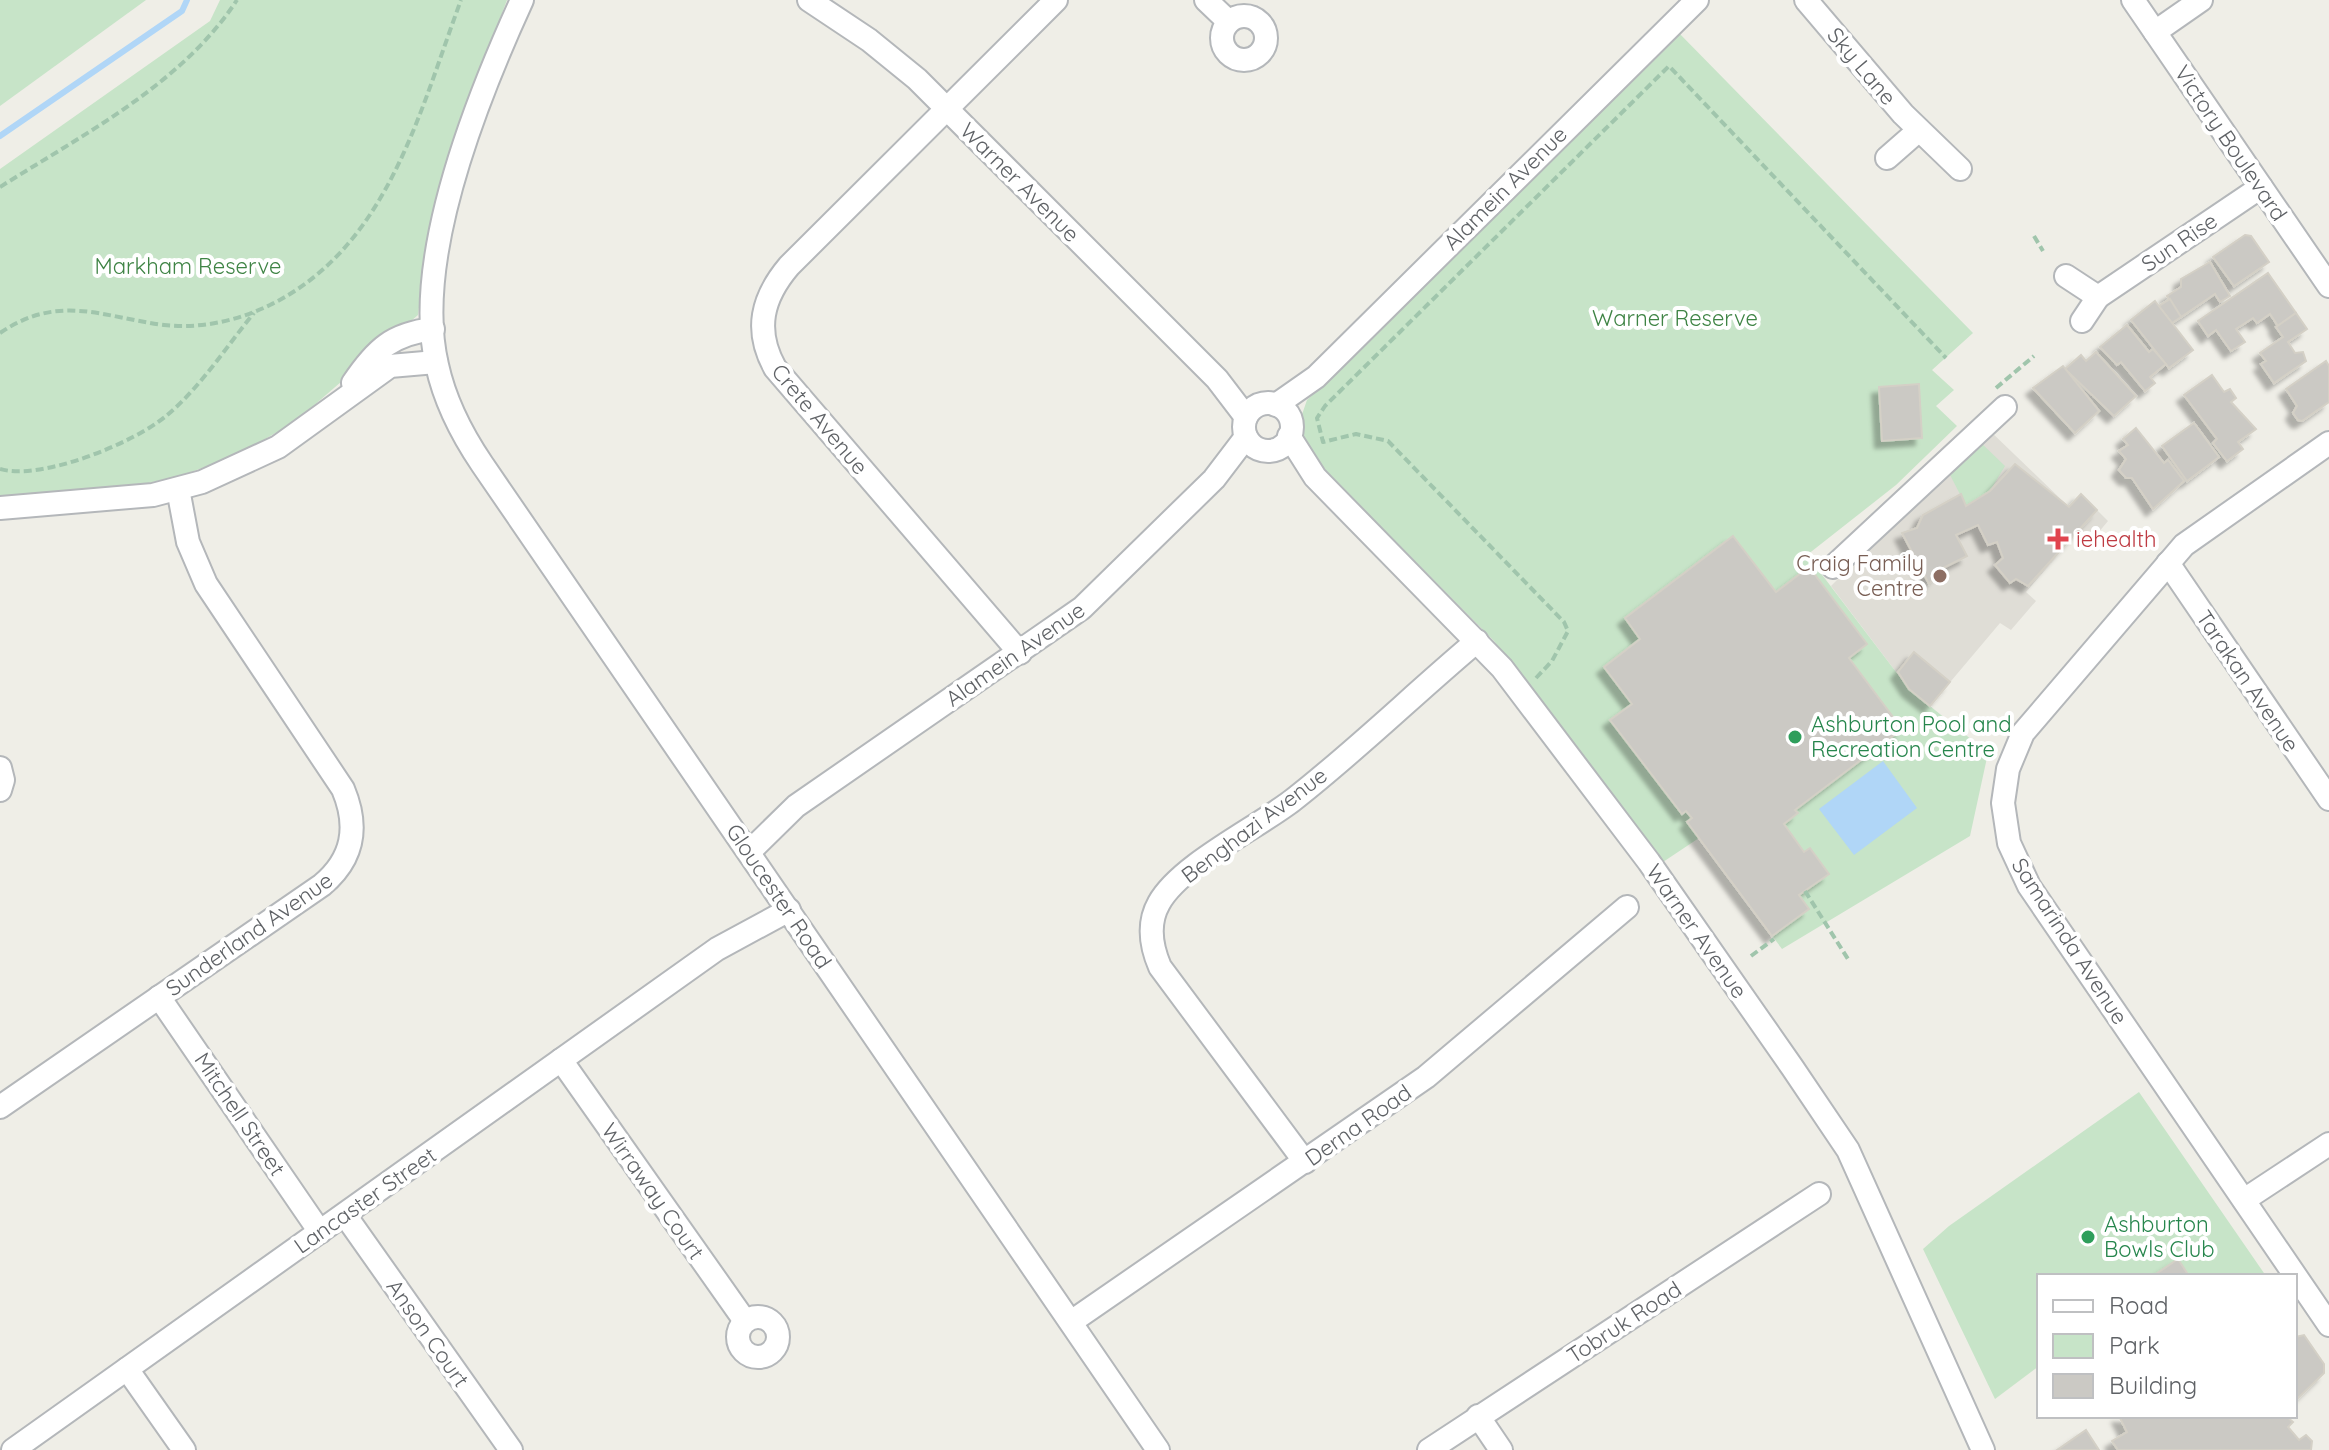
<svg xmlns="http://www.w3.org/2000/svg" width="2329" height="1450" viewBox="0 0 2329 1450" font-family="Quicksand,sans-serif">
  <defs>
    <filter id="shadow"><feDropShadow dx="-7" dy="7" stdDeviation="2" flood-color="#0004"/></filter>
  </defs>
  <rect width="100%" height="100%" fill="#efeee7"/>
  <path fill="#dfddd6" d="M 1988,429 L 2069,507 L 2081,494 L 2108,521 L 2088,545 L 2075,535 L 2026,592 L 2036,601 L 2011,630 L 2000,623 L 1930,706 L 1909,689 L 1831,586 Z"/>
  <g fill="#c7e4c8">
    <path d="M 0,0 L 146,0 L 0,106 Z"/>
    <path d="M 220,0 L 507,0 L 449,154 L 427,246 L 418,315 L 296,421 L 238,455 L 180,476 L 148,483 L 0,496 L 0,169 L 210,21 Z"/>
    <path d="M 1677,31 L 1973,333 L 1932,370 L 1954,390 L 1936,406 L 1957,426 L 1896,485 L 1807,555 L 1909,689 L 1988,753 L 1970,836 L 1782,949 L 1699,838 L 1663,862 L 1494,641 L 1314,459 L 1297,429 L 1307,400 Z"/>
    <path d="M 1977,439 L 2005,466 L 1990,491 L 1966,506 L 1947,469 Z"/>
    <path d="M 2139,1092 L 2266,1276 L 2039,1276 L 2039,1366 L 1995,1399 L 1923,1249 L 1949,1226 Z"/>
  </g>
  <path fill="#b0d6f7" d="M 1883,761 L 1917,808 L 1854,855 L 1819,809 Z"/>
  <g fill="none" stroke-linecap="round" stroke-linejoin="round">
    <path stroke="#b0d6f7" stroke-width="6" d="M 0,136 L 182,11 L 187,0"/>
  </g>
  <g fill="#cbc9c4" stroke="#d4d0c6" stroke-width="2" filter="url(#shadow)">
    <path d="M 2245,235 L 2251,236 L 2269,262 L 2234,286 L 2213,257 Z"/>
    <path d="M 2210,262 L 2230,296 L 2220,302 L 2215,294 L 2181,317 L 2167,296 L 2181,287 L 2181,279 Z"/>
    <path d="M 2268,273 L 2296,313 L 2278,326 L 2270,314 L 2257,323 L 2253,318 L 2236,329 L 2245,342 L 2231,351 L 2216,330 L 2208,336 L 2198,321 Z"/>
    <path d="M 2170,299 L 2181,317 L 2172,323 L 2159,306 Z"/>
    <path d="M 2155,301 L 2193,350 L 2169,368 L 2131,320 Z"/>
    <path d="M 2296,313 L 2307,329 L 2288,342 L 2295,353 L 2303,352 L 2306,361 L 2274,383 L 2261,364 L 2266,361 L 2260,353 L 2283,337 L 2276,327 Z"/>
    <path d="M 2127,325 L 2149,352 L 2153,349 L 2166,364 L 2150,377 L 2155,383 L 2145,391 L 2121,362 L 2117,365 L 2100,347 Z"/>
    <path d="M 2096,352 L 2136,396 L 2114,416 L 2065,369 L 2081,355 L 2086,361 Z"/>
    <path d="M 2326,361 L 2329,366 L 2329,402 L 2302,421 L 2298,420 L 2293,413 L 2297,406 L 2286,389 Z"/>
    <path d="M 2063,366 L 2099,411 L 2075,433 L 2033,388 Z"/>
    <path d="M 2212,375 L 2224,392 L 2230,389 L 2236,398 L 2231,402 L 2256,429 L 2238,442 L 2243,449 L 2227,461 L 2213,443 L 2217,439 L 2184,395 Z"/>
    <path d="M 1919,384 L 1922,438 L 1882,441 L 1879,387 Z"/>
    <path d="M 2194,423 L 2219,457 L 2187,481 L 2162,446 Z"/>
    <path d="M 2136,428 L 2164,463 L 2168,460 L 2184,481 L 2153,509 L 2132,478 L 2126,478 L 2119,470 L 2126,459 L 2119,451 L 2128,445 L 2123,439 Z"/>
    <path d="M 2015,464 L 2069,507 L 2081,494 L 2097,510 L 2028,586 L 2016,579 L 2010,583 L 1995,565 L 2003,558 L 1997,542 L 1988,545 L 1978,525 L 1956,535 L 1967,556 L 1941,569 L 1929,584 L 1902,533 L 1917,528 L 1923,515 L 1961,494 L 1966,506 L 1990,491 Z"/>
    <path d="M 1733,536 L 1776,592 L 1809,567 L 1867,644 L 1849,658 L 1902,729 L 1795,810 L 1798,813 L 1784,824 L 1804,852 L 1810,848 L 1829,874 L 1799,895 L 1809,909 L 1772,936 L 1687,822 L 1692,818 L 1686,811 L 1682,814 L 1610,720 L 1632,704 L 1604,667 L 1640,639 L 1625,618 Z"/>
    <path d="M 1914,652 L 1950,682 L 1930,706 L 1909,689 L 1898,672 Z"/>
    <path d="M 2178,1259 L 2189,1276 L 2153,1276 Z"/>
    <path d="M 2304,1335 L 2324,1364 L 2324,1373 L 2295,1401 L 2295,1337 Z"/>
    <path d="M 2286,1416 L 2293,1422 L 2288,1427 L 2299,1440 L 2306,1435 L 2312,1441 L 2311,1450 L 2118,1450 L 2112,1441 L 2127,1432 L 2119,1416 Z"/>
    <path d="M 2086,1430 L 2099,1450 L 2057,1450 Z"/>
  </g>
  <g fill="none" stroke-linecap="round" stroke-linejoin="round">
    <defs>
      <g id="minor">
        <path d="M 522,0 C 478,96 412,259 437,365 C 445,402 461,433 482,464 L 1158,1450"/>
        <path d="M 809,0 L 869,40 L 917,79 L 1217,379 L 1246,417"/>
        <path d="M 1206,0 L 1228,21"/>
        <path d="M 1806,0 L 1903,114 L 1960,169"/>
        <path d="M 2133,0 L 2329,286"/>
        <circle cx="1244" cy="38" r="22"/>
        <path d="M 2155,32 L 2201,0"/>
        <path d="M 1887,158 L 1919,130"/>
        <path d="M 2066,276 L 2098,297 L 2261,187"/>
        <path d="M 2082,321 L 2098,297"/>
        <path d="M 353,383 C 376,349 392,334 433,329"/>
        <circle cx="1268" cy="427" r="24"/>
        <path d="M 1276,405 L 1316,377 L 1697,0"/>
        <path d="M 1289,436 L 1315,477 L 1502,668 L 1649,862 L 1792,1067 L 1848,1150 L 1983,1450"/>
        <path d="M 2329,443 L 2184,545 L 2023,733 L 2008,769 L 2003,803 L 2009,843 L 2029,886 L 2329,1325"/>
        <path d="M 0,508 L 153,495 L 202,482 L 278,447 L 390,366 L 436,362"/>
        <path d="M 2168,563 L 2329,799"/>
        <path d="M 1833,567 L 2005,407"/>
        <path d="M 1020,653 L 775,368 C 754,330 762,298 789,266 L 1056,0"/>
        <path d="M 0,768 L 3,780 L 0,790"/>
        <path d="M 749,852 L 796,806 L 1082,608 L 1214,479 L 1246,437"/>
        <path d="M 159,997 L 320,1232"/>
        <path d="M 561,1060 L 745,1321"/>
        <path d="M 0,1107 L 322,885 C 353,859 359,827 343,789 L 206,584 L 188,542 L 178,489"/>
        <path d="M 1305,1162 L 1160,967 C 1151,946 1147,924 1159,903 C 1180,865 1257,828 1293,800 C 1357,750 1415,693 1477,641"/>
        <path d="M 2244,1200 L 2329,1144"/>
        <path d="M 345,1215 L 511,1450"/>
        <circle cx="758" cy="1337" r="20"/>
        <path d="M 1071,1322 L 1426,1077 L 1627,907"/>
        <path d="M 127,1369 L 184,1450"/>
        <path d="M 1478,1416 L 1501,1450"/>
        <path d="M 13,1450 L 717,949 L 789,910"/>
        <path d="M 1429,1450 L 1819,1194"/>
      </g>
    </defs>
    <use href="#minor" stroke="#b4b7ba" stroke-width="26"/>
    <g stroke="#a0c5ac" stroke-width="4" stroke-dasharray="8 4" stroke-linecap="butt">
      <path d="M 0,187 C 84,134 182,84 237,0"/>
      <path d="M 2034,236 L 2043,251"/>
      <path d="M 0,333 C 59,293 102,317 164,325 C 200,329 237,321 270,305 C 388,247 419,113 461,0"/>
      <path d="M 1996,388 L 2034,356"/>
      <path d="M 0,469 C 41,481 134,443 166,416 C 200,388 226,347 254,313"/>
      <path d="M 1536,678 L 1552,661 L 1568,631 L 1564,622 L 1388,441 L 1356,434 L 1323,442 L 1317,418 L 1325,406 L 1669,66 L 1946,358"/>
      <path d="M 1805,891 L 1848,959"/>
      <path d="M 1751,956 L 1774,939"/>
    </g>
    <use href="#minor" stroke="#fff" stroke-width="22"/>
  </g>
  <path fill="#e0444e" stroke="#fff" stroke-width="3" d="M2054 527h8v8h8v8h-8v8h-8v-8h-8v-8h8z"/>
  <circle fill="#8d6e63" stroke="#fff" stroke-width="3" cx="1940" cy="576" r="8"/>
  <g fill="#2e9e5b" stroke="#fff" stroke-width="3">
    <circle cx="1795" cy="737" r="8"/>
    <circle cx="2088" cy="1237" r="8"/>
  </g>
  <g text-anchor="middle" stroke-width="8" stroke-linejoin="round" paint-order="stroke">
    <g font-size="22" fill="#5f6266" stroke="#fff">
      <text transform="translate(1862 66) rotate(50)" y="8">Sky Lane</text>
      <text transform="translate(2231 143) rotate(56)" y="8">Victory Boulevard</text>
      <text transform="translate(1020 182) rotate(45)" y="8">Warner Avenue</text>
      <text transform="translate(1505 188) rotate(-45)" y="8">Alamein Avenue</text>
      <text transform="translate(2179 242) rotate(-34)" y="8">Sun Rise</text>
      <text transform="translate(820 419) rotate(50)" y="8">Crete Avenue</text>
      <text transform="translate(1015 654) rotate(-35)" y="8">Alamein Avenue</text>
      <text transform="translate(2248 681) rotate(56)" y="8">Tarakan Avenue</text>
      <text transform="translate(1254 825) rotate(-37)" y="8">Benghazi Avenue</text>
      <text transform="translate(779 896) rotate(56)" y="8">Gloucester Road</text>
      <text transform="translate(1697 931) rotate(55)" y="8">Warner Avenue</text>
      <text transform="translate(249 934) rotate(-35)" y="8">Sunderland Avenue</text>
      <text transform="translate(2070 941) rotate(57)" y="8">Samarinda Avenue</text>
      <text transform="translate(240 1114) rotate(56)" y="8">Mitchell Street</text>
      <text transform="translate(1358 1125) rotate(-35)" y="8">Derna Road</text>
      <text transform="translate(653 1191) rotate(55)" y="8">Wirraway Court</text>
      <text transform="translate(365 1200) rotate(-35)" y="8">Lancaster Street</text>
      <text transform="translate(1624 1322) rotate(-33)" y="8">Tobruk Road</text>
      <text transform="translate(428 1333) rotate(55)" y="8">Anson Court</text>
    </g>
    <g font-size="22" fill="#3f8445" stroke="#fff">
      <text x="188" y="274">Markham Reserve</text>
      <text x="1675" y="326">Warner Reserve</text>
    </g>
    <g font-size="22" fill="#be3a42" stroke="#fff" text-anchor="start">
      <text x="2076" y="547">iehealth</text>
    </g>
    <g font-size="22" fill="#785e54" stroke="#fff" text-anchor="end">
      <text x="1924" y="571">Craig Family<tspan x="1924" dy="25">Centre</tspan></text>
    </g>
    <g font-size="22" fill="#27864d" stroke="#fff" text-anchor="start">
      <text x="1811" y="732">Ashburton Pool and<tspan x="1811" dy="25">Recreation Centre</tspan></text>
      <text x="2104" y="1232">Ashburton<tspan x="2104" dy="25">Bowls Club</tspan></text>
    </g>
  </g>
  <rect x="2037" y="1274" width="260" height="144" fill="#ffffff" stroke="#bfc0c2" stroke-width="2"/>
  <rect x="2053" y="1300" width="40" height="12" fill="#ffffff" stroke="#bfc0c2" stroke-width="2"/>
  <text x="2109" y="1314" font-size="24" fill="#5f6266">Road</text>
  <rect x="2053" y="1334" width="40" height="24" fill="#c7e4c8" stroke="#bfc0c2" stroke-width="2"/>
  <text x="2109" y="1354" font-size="24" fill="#5f6266">Park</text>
  <rect x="2053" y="1374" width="40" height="24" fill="#cbc9c4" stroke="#bfc0c2" stroke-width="2"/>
  <text x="2109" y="1394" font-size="24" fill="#5f6266">Building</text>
</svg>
